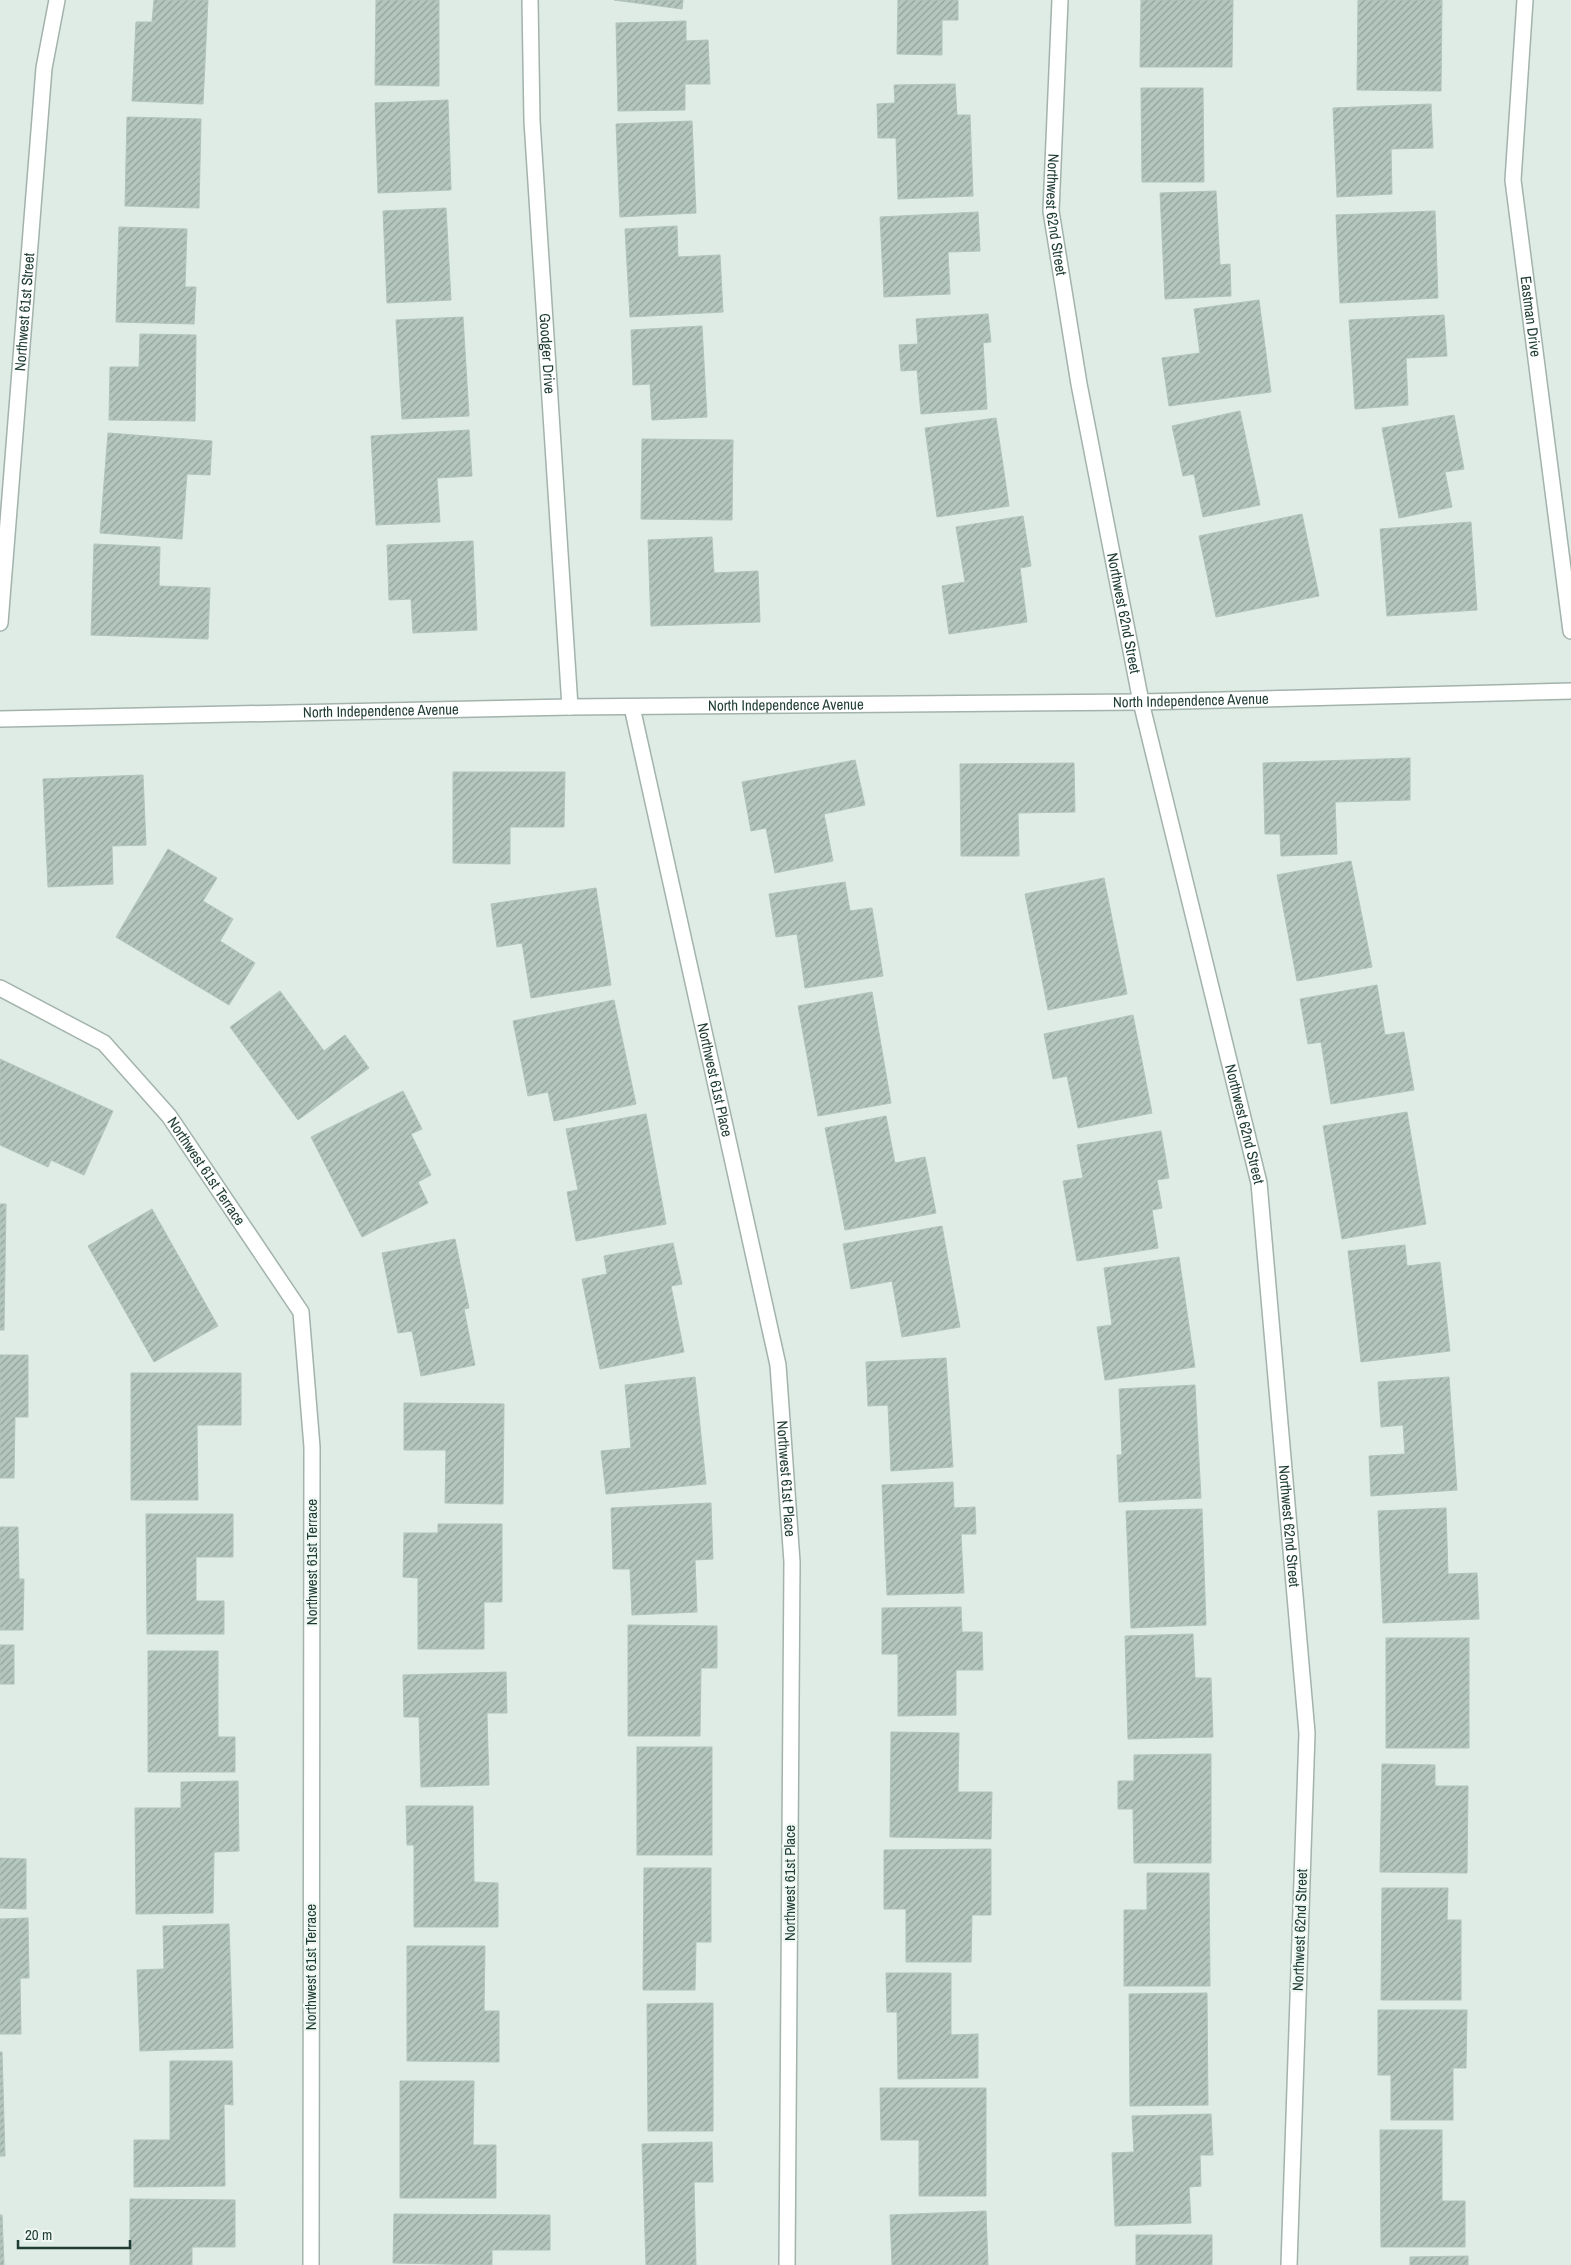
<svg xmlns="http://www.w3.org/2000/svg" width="1571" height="2265" viewBox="0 0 1571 2265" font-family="'Archivo Narrow',sans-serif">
  <defs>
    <pattern id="building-hatch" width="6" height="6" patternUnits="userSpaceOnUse" patternTransform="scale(1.25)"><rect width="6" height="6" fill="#b4c6be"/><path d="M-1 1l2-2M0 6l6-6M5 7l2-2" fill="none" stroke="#92a29b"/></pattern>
  </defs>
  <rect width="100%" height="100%" fill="#dfebe5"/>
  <g fill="url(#building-hatch)" stroke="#b1c5bc">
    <path d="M 154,0 L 208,0 L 203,104 L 132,101 L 136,22 L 152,22 Z"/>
    <path d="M 376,0 L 439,0 L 439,86 L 375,85 Z"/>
    <path d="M 614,0 L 683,0 L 682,9 Z"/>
    <path d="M 898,0 L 958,0 L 958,20 L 942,20 L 942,55 L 897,54 Z"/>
    <path d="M 1141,0 L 1233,0 L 1232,67 L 1140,67 Z"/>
    <path d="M 1358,0 L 1442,0 L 1441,91 L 1357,90 Z"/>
    <path d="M 686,21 L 686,41 L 708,40 L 710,84 L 685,84 L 685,110 L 618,111 L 616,23 Z"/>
    <path d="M 955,84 L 957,115 L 970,115 L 973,196 L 898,199 L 896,138 L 878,138 L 877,104 L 895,103 L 894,85 Z"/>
    <path d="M 1141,88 L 1203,88 L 1204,182 L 1142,182 Z"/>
    <path d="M 448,100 L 451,190 L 378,193 L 375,103 Z"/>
    <path d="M 1431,104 L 1433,148 L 1391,149 L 1392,194 L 1337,197 L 1333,108 Z"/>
    <path d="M 127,117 L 201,119 L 199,208 L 125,206 Z"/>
    <path d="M 692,121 L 696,213 L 620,217 L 616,124 Z"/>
    <path d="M 1216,191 L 1220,265 L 1230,264 L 1231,296 L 1165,299 L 1160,193 Z"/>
    <path d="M 446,208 L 451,300 L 387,303 L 383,211 Z"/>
    <path d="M 1435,211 L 1438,298 L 1340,303 L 1336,215 Z"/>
    <path d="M 978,212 L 980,251 L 948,252 L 950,294 L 884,297 L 880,217 Z"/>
    <path d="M 677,226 L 678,257 L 720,255 L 723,312 L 630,317 L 625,229 Z"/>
    <path d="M 119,227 L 187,229 L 185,287 L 196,287 L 194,324 L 116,322 Z"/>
    <path d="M 1259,300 L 1271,392 L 1169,406 L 1162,358 L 1200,353 L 1194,309 Z"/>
    <path d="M 988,314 L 991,342 L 983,343 L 987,409 L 921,414 L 917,370 L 901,371 L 899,345 L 918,344 L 916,319 Z"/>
    <path d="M 1444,315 L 1447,356 L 1406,358 L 1408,405 L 1355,409 L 1349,320 Z"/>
    <path d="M 463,317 L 469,416 L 402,419 L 396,320 Z"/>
    <path d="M 702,326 L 707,417 L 652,420 L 650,384 L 633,385 L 631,330 Z"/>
    <path d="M 140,334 L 196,335 L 195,421 L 109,420 L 110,367 L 139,367 Z"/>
    <path d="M 1240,411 L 1260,505 L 1203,517 L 1194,474 L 1183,476 L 1172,426 Z"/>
    <path d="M 1454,415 L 1464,469 L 1445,472 L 1452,507 L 1399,518 L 1382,428 Z"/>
    <path d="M 996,418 L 1009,506 L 937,517 L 925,428 Z"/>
    <path d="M 469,430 L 472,476 L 437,478 L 440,522 L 376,525 L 371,436 Z"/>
    <path d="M 108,433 L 212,441 L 210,475 L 187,474 L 182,539 L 100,533 Z"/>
    <path d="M 642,439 L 733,440 L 732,520 L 641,519 Z"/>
    <path d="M 1302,514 L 1319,596 L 1216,617 L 1199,536 Z"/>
    <path d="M 1023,516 L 1031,566 L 1020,568 L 1027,622 L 949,634 L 942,586 L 965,582 L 956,527 Z"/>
    <path d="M 1471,522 L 1477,610 L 1387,616 L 1380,529 Z"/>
    <path d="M 712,537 L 714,573 L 758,571 L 760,622 L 651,626 L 648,540 Z"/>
    <path d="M 473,541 L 477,630 L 413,633 L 411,599 L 389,600 L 387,545 Z"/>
    <path d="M 94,544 L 160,547 L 159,586 L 210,588 L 208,639 L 91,635 Z"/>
    <path d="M 1410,758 L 1410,800 L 1335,802 L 1337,854 L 1281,856 L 1280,834 L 1265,834 L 1263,763 Z"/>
    <path d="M 855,760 L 865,805 L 824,814 L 833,861 L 775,873 L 766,828 L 751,831 L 742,782 Z"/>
    <path d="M 1074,763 L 1075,812 L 1018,813 L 1019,856 L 961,856 L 960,764 Z"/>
    <path d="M 453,772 L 565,772 L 564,827 L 510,827 L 510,864 L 453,863 Z"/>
    <path d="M 143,775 L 146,845 L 112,846 L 113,884 L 48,887 L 43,779 Z"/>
    <path d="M 168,849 L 217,878 L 203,901 L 233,919 L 220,941 L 255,963 L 229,1005 L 116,937 Z"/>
    <path d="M 1351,861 L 1372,967 L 1297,981 L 1277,875 Z"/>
    <path d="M 1104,878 L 1127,994 L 1048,1010 L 1025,894 Z"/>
    <path d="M 845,882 L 850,911 L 872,908 L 883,976 L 805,988 L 797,934 L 776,937 L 769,894 Z"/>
    <path d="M 596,888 L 611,985 L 531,998 L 522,943 L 497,947 L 491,904 Z"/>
    <path d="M 1377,985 L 1385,1035 L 1404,1032 L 1414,1090 L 1331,1104 L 1321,1042 L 1308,1044 L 1300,999 Z"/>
    <path d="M 280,991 L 324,1051 L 345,1035 L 369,1068 L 298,1120 L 230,1027 Z"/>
    <path d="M 872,992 L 891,1103 L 818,1116 L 798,1006 Z"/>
    <path d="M 614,1000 L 636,1104 L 554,1121 L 548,1092 L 528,1096 L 513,1021 Z"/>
    <path d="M 1133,1015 L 1152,1113 L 1078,1128 L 1067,1076 L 1053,1079 L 1044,1034 Z"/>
    <path d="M 0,1059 L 113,1111 L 84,1175 L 51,1160 L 48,1167 L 0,1145 Z"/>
    <path d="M 403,1091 L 422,1129 L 411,1134 L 431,1175 L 418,1182 L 428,1203 L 362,1237 L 311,1137 Z"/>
    <path d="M 1407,1112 L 1426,1224 L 1342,1239 L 1323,1126 Z"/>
    <path d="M 646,1114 L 666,1224 L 576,1241 L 567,1192 L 578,1190 L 566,1129 Z"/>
    <path d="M 886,1116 L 895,1163 L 925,1157 L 936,1213 L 845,1230 L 825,1128 Z"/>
    <path d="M 1161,1131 L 1169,1178 L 1157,1180 L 1162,1208 L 1152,1210 L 1158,1248 L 1077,1261 L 1063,1181 L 1083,1178 L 1077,1145 Z"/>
    <path d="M 0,1204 L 6,1204 L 4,1330 L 0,1330 Z"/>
    <path d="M 152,1209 L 218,1326 L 154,1362 L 88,1246 Z"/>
    <path d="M 942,1226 L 960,1327 L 902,1337 L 892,1281 L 851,1289 L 843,1244 Z"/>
    <path d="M 455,1239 L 469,1308 L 464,1309 L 475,1365 L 421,1376 L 412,1331 L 398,1333 L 382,1253 Z"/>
    <path d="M 673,1243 L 682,1284 L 671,1286 L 684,1352 L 600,1369 L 582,1279 L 607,1274 L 604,1256 Z"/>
    <path d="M 1405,1245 L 1407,1266 L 1440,1262 L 1450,1351 L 1361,1362 L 1348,1251 Z"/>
    <path d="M 1179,1257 L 1195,1367 L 1105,1380 L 1097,1327 L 1112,1325 L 1104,1268 Z"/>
    <path d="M 0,1355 L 28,1355 L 28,1417 L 15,1417 L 14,1478 L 0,1478 Z"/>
    <path d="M 946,1358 L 953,1467 L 891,1471 L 888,1405 L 868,1406 L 866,1362 Z"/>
    <path d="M 131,1373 L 241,1373 L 241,1425 L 197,1425 L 198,1500 L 131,1500 Z"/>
    <path d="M 695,1377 L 706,1484 L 606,1494 L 601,1451 L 631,1448 L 625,1385 Z"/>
    <path d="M 1449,1377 L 1457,1490 L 1371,1496 L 1369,1456 L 1405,1454 L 1403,1425 L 1381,1427 L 1378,1382 Z"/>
    <path d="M 1195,1385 L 1201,1498 L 1119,1502 L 1117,1455 L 1122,1455 L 1119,1389 Z"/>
    <path d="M 404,1403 L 504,1404 L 503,1504 L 445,1503 L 446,1450 L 404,1450 Z"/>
    <path d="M 953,1482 L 954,1508 L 975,1507 L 976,1534 L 961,1534 L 964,1593 L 887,1595 L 882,1485 Z"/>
    <path d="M 711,1503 L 713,1559 L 695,1560 L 697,1612 L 632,1615 L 630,1569 L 613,1569 L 611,1508 Z"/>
    <path d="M 1446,1508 L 1448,1574 L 1477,1573 L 1479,1619 L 1383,1623 L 1378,1511 Z"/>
    <path d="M 1202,1509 L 1206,1625 L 1131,1628 L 1126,1511 Z"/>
    <path d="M 146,1514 L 233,1514 L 233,1557 L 196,1557 L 196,1601 L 224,1601 L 224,1634 L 147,1634 Z"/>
    <path d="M 438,1524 L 502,1524 L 502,1602 L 484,1602 L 484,1649 L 418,1649 L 418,1578 L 403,1577 L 404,1533 L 438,1533 Z"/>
    <path d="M 0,1527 L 18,1527 L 19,1579 L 24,1579 L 23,1630 L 0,1630 Z"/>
    <path d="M 961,1607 L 962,1632 L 982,1632 L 983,1670 L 956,1670 L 956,1715 L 898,1716 L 898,1654 L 882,1654 L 882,1608 Z"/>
    <path d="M 628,1625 L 717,1626 L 717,1668 L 701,1668 L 700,1736 L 628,1736 Z"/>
    <path d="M 1193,1634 L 1195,1678 L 1211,1678 L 1213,1737 L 1128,1739 L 1125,1636 Z"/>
    <rect x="1386" y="1638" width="83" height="110"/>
    <rect x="0" y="1645" width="14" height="39"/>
    <path d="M 148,1651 L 218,1651 L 218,1737 L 235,1737 L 235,1772 L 148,1772 Z"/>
    <path d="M 506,1672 L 507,1713 L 487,1713 L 489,1785 L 421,1787 L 419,1717 L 404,1717 L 403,1675 Z"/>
    <path d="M 891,1732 L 959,1733 L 958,1792 L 992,1792 L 991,1839 L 890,1837 Z"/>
    <rect x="637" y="1747" width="75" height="108"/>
    <path d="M 1211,1754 L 1211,1863 L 1134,1863 L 1133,1809 L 1118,1809 L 1118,1781 L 1134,1781 L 1134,1755 Z"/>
    <path d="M 1382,1764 L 1435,1765 L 1435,1786 L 1468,1786 L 1467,1873 L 1380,1872 Z"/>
    <path d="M 238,1781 L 239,1851 L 214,1852 L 213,1913 L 136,1914 L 135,1808 L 181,1808 L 181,1782 Z"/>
    <path d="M 406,1806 L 473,1806 L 474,1882 L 498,1883 L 498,1927 L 414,1927 L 414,1845 L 407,1845 Z"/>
    <path d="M 991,1849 L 991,1915 L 972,1915 L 971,1962 L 906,1962 L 906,1909 L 884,1909 L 884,1850 Z"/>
    <path d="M 0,1858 L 26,1859 L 26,1909 L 0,1908 Z"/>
    <path d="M 644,1868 L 711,1868 L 711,1942 L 696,1942 L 695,1990 L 643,1990 Z"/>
    <path d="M 1147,1873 L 1209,1873 L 1210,1986 L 1124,1986 L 1124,1910 L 1147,1910 Z"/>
    <path d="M 1382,1888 L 1448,1888 L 1447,1920 L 1461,1920 L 1461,2000 L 1381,2000 Z"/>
    <path d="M 28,1918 L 29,1978 L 20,1978 L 21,2034 L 0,2034 L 0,1919 Z"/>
    <path d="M 229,1924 L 233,2048 L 140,2051 L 137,1970 L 164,1969 L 163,1926 Z"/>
    <path d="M 407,1946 L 485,1946 L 484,2011 L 499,2011 L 499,2062 L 407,2061 Z"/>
    <path d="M 886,1973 L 951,1973 L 951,2035 L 978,2034 L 978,2078 L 898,2079 L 897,2012 L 887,2012 Z"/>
    <path d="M 1207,1993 L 1208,2105 L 1130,2106 L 1129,1994 Z"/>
    <path d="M 713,2003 L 713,2131 L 648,2131 L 647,2004 Z"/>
    <path d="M 1378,2010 L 1467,2010 L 1466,2068 L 1453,2068 L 1453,2120 L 1391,2120 L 1391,2075 L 1378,2075 Z"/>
    <path d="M 0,2052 L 2,2052 L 5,2156 L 0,2156 Z"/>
    <path d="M 170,2061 L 232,2061 L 233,2105 L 224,2104 L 225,2186 L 134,2187 L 134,2140 L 170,2140 Z"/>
    <path d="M 400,2081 L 474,2081 L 473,2145 L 496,2145 L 496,2198 L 400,2198 Z"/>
    <path d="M 880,2088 L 986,2088 L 986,2196 L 919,2196 L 919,2140 L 881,2140 Z"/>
    <path d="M 1211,2114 L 1213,2155 L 1200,2155 L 1201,2186 L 1189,2187 L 1191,2223 L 1115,2226 L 1112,2153 L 1134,2152 L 1132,2116 Z"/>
    <path d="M 1380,2130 L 1442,2130 L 1442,2201 L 1465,2201 L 1465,2247 L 1381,2247 Z"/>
    <path d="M 712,2142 L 713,2182 L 694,2182 L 696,2265 L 646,2265 L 642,2144 Z"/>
    <path d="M 130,2199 L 235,2200 L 235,2247 L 192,2247 L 192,2265 L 130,2265 Z"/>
    <path d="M 986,2211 L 988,2265 L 892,2265 L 890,2215 Z"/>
    <path d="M 394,2214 L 550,2215 L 550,2250 L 492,2250 L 492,2265 L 393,2263 Z"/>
    <path d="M 0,2215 L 2,2215 L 4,2265 L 0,2265 Z"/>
    <rect x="1136" y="2235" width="76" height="30"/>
    <path d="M 1468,2256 L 1468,2265 L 1410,2265 L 1410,2257 Z"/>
  </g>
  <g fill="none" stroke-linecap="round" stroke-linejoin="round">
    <defs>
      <g id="minor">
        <path id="s1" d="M 530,0 L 532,121 L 570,707"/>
        <path id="s2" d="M 1060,0 L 1051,211 L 1079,384 L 1141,702 L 1259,1183 L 1307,1733 L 1289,2265"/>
        <path id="s3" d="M 1525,0 L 1513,180 L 1571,631"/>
        <path id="s4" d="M 0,623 L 44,68 L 57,0"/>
        <path id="s5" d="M 632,707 L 778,1365 L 792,1562 L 787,2265"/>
        <path id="s6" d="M 0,988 L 104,1043 L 169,1116 L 301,1312 L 312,1447 L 311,2265"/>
      </g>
      <g id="tertiary">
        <path id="s7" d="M 0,719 L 570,707 L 1141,702 L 1571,691"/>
      </g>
    </defs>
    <use href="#minor" stroke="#a2b3ac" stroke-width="18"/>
    <use href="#tertiary" stroke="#a2b3ac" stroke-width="18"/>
    <use href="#minor" stroke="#fff" stroke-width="15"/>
    <use href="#tertiary" stroke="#fff" stroke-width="15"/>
  </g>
  <g text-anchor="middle" stroke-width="4.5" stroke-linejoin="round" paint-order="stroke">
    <g font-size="15" fill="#1f3c34" stroke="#eff8f3">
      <text dy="5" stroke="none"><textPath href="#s2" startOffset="215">Northwest 62nd Street</textPath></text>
      <text dy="5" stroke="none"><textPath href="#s4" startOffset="312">Northwest 61st Street</textPath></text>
      <text dy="5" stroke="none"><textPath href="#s3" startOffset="318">Eastman Drive</textPath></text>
      <text dy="5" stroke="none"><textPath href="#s1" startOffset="354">Goodger Drive</textPath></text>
      <text dy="5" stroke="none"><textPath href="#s2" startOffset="620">Northwest 62nd Street</textPath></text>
      <text dy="5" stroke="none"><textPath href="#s7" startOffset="1191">North Independence Avenue</textPath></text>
      <text dy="5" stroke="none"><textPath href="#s7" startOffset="786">North Independence Avenue</textPath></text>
      <text dy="5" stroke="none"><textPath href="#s7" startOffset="381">North Independence Avenue</textPath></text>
      <text dy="5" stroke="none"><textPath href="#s5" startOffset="382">Northwest 61st Place</textPath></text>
      <text dy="5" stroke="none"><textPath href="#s2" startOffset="1145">Northwest 62nd Street</textPath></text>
      <text dy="5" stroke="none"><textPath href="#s6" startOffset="282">Northwest 61st Terrace</textPath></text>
      <text dy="5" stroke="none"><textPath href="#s5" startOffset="788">Northwest 61st Place</textPath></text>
      <text dy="5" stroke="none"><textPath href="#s2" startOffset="1550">Northwest 62nd Street</textPath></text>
      <text transform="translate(312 1562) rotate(-90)" y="5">Northwest 61st Terrace</text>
      <text transform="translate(790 1883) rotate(-90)" y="5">Northwest 61st Place</text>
      <text transform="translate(1300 1930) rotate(-88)" y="5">Northwest 62nd Street</text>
      <text transform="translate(311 1967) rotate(-90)" y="5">Northwest 61st Terrace</text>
    </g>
  </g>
  <path d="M18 2240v8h112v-8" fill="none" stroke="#1f3c34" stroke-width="2.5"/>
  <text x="25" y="2240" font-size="15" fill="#1f3c34" stroke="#eff8f3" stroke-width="4" paint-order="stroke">20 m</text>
</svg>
